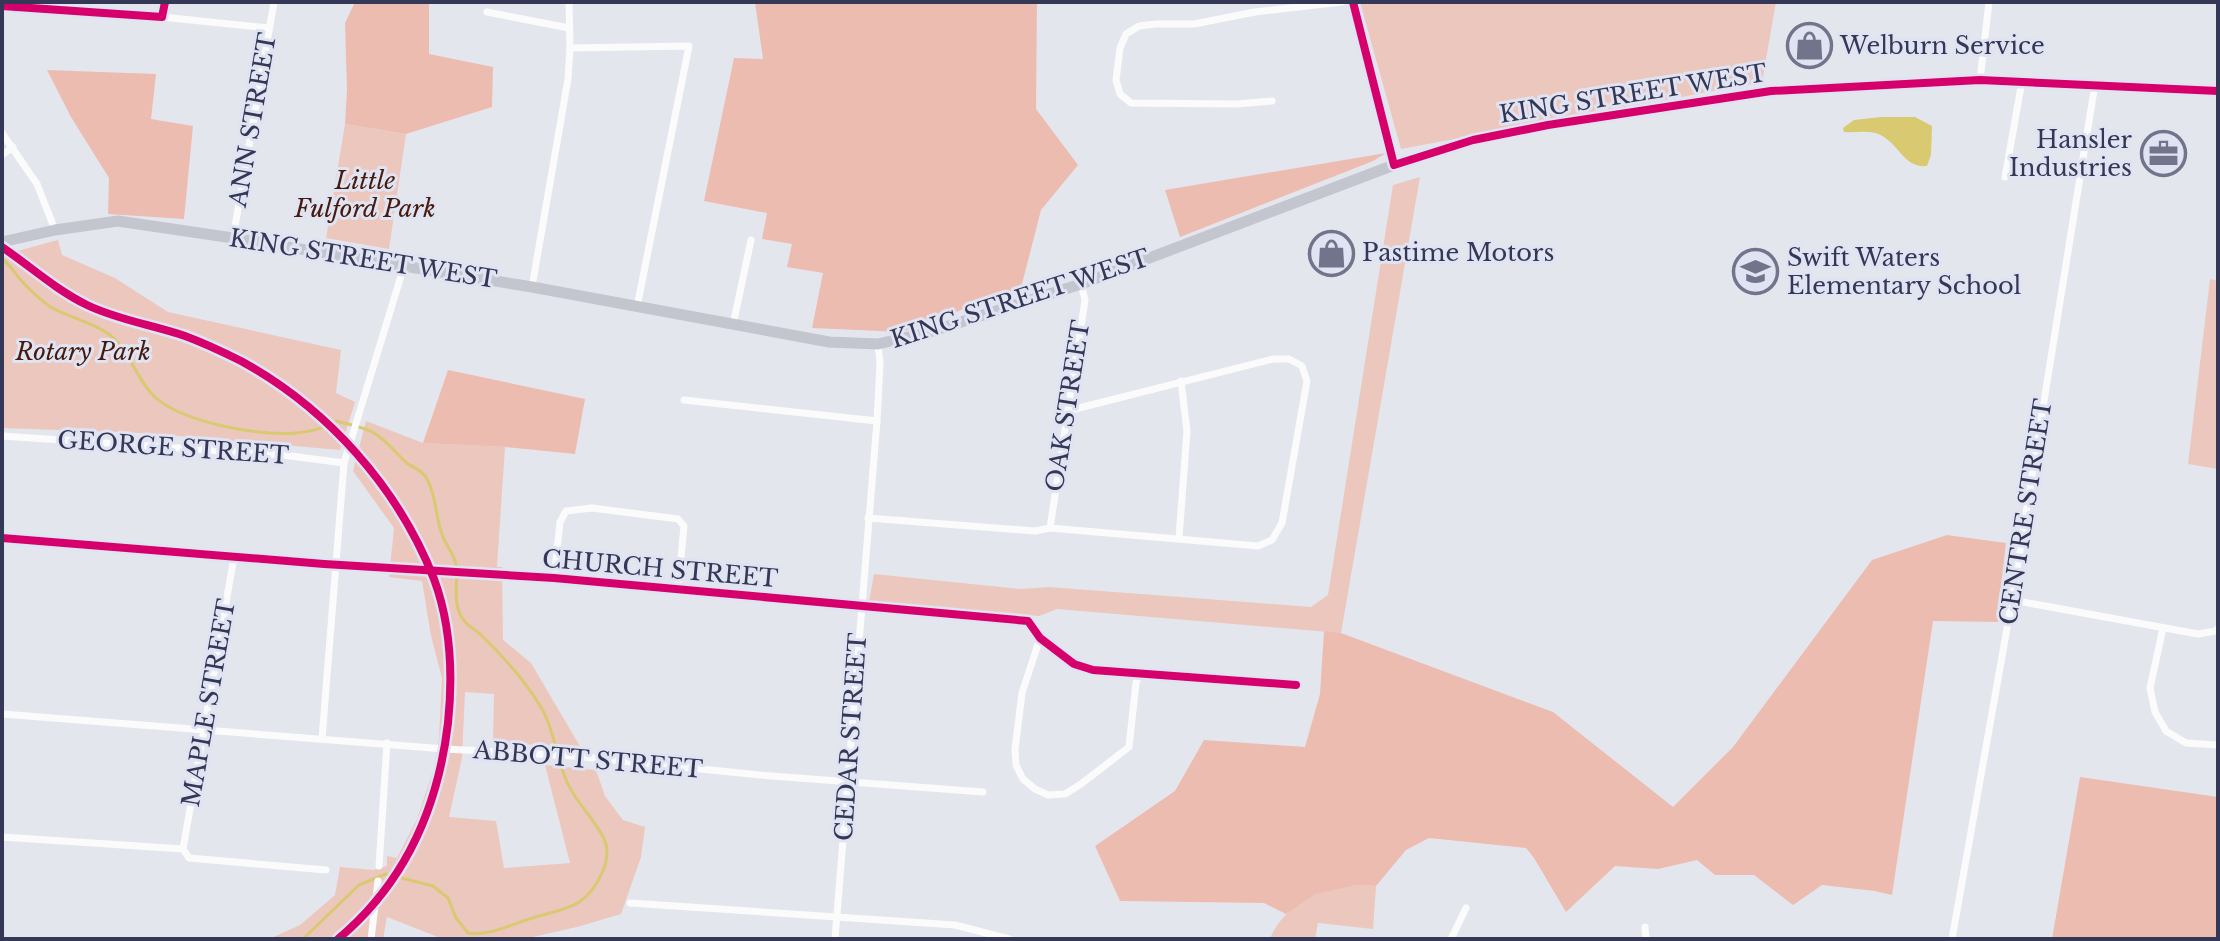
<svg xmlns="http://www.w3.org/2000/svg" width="2220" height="941" viewBox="0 0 2220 941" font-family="'Libre Baskerville',serif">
  <rect width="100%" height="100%" fill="#e4e6ee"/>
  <g fill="#ecc7be">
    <path d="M 1360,2 L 1776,2 L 1762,82 L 1401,149 Z"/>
    <path d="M 345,124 L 406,134 L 389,249 L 326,238 Z"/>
    <path d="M 1420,177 L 1341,633 L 1057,609 L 1039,616 L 869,602 L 874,574 L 1021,589 L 1049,587 L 1311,607 L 1328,595 L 1393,185 Z"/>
    <path d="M 58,240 L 62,255 L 115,278 L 168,312 L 341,350 L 336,393 L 355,402 L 340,450 L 143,433 L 2,428 L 2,255 Z"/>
    <path d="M 2210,279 L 2218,281 L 2218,469 L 2188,464 Z"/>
    <path d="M 366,421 L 423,443 L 505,447 L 497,567 L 502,567 L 503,640 L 531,663 L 581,748 L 493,742 L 494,694 L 465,692 L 462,758 L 449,817 L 496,821 L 504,868 L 570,863 L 545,765 L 596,770 L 605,796 L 623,820 L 645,827 L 641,857 L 621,914 L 577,927 L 524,939 L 443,939 L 387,917 L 383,939 L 269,939 L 300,925 L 335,895 L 340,867 L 373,870 L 387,866 L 387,856 L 397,858 L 417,819 L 434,768 L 439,738 L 442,678 L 431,636 L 422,581 L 389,577 L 394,528 L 353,471 Z"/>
    <path d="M 1357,885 L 1376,886 L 1373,929 L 1318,923 L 1315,939 L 1270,939 C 1277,920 1298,900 1317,893 C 1329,889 1344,888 1357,885 Z"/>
  </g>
  <g fill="#edbcb0">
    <path d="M 355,2 L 429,2 L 429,54 L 493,67 L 492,107 L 406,134 L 345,124 L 347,90 L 345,23 Z"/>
    <path d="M 755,2 L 1037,2 L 1036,109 L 1078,165 L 1041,210 L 1021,288 L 902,332 L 812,328 L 823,273 L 787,267 L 792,244 L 762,239 L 767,213 L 704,201 L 734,58 L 763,59 Z"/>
    <path d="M 47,70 L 156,74 L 151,119 L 193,126 L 184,219 L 108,214 L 109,178 L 71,117 Z"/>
    <path d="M 1386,153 L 1373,161 L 1180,237 L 1165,190 Z"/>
    <path d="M 448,370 L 585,399 L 575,454 L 505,447 L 423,443 Z"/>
    <path d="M 1947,535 L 2006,543 L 2001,586 L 2005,606 L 1998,622 L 1933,621 L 1892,895 L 1875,891 L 1822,885 L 1793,905 L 1754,875 L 1715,875 L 1697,860 L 1658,869 L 1615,866 L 1566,912 L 1534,858 L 1526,848 L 1429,838 L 1406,850 L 1376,886 L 1357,885 L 1315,894 L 1286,914 L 1264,903 L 1120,901 L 1095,846 L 1175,791 L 1204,740 L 1305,747 L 1320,694 L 1324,631 L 1341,633 L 1553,712 L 1673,807 L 1733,747 L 1872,560 Z"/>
    <path d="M 2080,777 L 2218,797 L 2218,939 L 2052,939 Z"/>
  </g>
  <path fill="#d9c970" d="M 1881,117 L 1915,117 L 1932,126 L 1931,155 L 1927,166 C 1905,168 1900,147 1884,137 C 1872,129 1858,133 1844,132 L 1843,128 L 1854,120 Z"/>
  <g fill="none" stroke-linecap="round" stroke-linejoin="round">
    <path stroke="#d9c970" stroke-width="3" d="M 2,259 C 9,264 13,270 18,277 C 27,287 38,298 49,306 C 68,318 92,321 110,335 C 131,352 136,380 156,398 C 185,423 259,436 296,433 C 311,432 324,428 337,421 C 349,425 367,427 377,435 C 389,443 397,455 408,464 C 415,468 423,471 427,479 C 437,497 435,518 443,537 C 447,547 454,554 456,565 C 459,585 450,605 466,623 C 470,627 476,630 480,634 C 502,655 527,683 542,709 C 555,731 556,760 568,784 C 577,804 595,819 604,839 C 614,859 596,891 579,902 C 567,910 552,912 539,916 C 515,922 493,936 468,933 L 456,918 L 448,898 L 433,886 L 386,874 L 359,885 L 303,939"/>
    <g stroke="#fbfbfc" stroke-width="7">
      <path d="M 1353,2 L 1394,165"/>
      <path d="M 2,6 L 162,17 L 269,28"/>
      <path d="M 487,12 L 569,28"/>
      <path d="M 162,17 L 165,2"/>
      <path d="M 570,48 L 689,46 L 637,307"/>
      <path d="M 1980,80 L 1989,2"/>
      <path d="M 1272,101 L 1237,104 L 1131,103 L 1120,94 L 1116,80 L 1120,48 L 1126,34 L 1139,26 L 1156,24 L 1194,24 L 1255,12 L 1342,2"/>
      <path d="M 2,133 L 37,184 L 55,230"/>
      <path d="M 2,155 L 13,147"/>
      <path d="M 2005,177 L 2022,81"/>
      <path d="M 233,238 L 274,2"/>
      <path d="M 532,287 L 568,79 L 570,48 L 569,2"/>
      <path d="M 733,325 L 751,240"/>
      <path d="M 684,400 L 877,421"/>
      <path d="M 2,436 L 283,455 L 344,463"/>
      <path d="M 868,518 L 1035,531 L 1050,528 L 1258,546 L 1272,540 L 1282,523 L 1307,381 L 1302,366 L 1289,359 L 1273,359 L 1067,411"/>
      <path d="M 1050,528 L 1085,300 L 1081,284"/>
      <path d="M 2,538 L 324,564 L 554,578 L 1028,621 L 1040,638 L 1074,664 L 1093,670 L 1296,685"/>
      <path d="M 1179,538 L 1187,431 L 1181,381"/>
      <path d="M 554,578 L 560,522 L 566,511 L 592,508 L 678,519 L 684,526 L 678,589"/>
      <path d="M 2012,600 L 2198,634 L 2216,631 L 2218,628"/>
      <path d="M 2163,628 L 2150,688 L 2155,712 L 2166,731 L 2186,743 L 2218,745"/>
      <path d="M 1040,638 L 1022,693 L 1015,749 L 1016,765 L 1023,779 L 1035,789 L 1048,795 L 1065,794 L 1081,784 L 1129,747 L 1136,683 L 1140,672"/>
      <path d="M 2,714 L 445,749 L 573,756 L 760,775 L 983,792"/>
      <path d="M 322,739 L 344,463 L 404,266"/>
      <path d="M 2,837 L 183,849 L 189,858 L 326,870"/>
      <path d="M 183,849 L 234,557"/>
      <path d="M 379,866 L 387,743"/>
      <path d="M 630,903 L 955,925 L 1009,939"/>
      <path d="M 1645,927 L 1646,939"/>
      <path d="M 371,939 L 378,881"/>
      <path d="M 835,939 L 877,421 L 880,363 L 878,344"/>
      <path d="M 1451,939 L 1466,908"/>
      <path d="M 1952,939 L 2012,600 L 2095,84"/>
    </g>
    <path stroke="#c3c5cf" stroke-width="11" d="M 2,242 L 55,230 L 118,221 L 233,238 L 532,287 L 829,342 L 878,344 L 933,331 L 1081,284 L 1394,165 L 1473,140 L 1548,125 L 1771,91 L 1980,80 L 2218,91"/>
    <defs>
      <g id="cycleway">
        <path d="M 1353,2 L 1394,165 L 1473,140 L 1548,125 L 1771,91 L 1980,80 L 2218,91"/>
        <path d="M 2,6 L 162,17 L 165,2"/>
        <path d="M 2,247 C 30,266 56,290 87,305 C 118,320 153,325 185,336 C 204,343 223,352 241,361 C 327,408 398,487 434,579 C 451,625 453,675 448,723 C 438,808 405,883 338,939"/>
        <path d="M 2,538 L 324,564 L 554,578 L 1028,621 L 1040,638 L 1074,664 L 1093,670 L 1296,685"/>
      </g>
    </defs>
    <use href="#cycleway" stroke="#e0e3f2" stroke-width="13"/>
    <use href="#cycleway" stroke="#d6006c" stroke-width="8"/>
  </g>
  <defs>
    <symbol id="shop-ring" viewBox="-11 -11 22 22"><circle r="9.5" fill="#e0e3f2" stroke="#72748b" stroke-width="1.5"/><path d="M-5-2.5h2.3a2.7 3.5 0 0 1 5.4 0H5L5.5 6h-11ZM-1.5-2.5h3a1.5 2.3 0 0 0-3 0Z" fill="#72748b"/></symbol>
    <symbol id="office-ring" viewBox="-11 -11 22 22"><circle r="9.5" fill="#e0e3f2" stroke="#72748b" stroke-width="1.5"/><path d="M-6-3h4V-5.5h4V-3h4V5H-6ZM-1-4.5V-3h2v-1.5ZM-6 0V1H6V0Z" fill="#72748b"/></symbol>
    <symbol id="school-ring" viewBox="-11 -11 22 22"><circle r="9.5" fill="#e0e3f2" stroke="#72748b" stroke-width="1.5"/><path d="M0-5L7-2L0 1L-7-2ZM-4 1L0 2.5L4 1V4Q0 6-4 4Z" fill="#72748b"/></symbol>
  </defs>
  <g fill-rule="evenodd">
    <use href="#shop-ring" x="1784" y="20" width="51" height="51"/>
    <use href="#office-ring" x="2138" y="128" width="51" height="51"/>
    <use href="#shop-ring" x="1306" y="228" width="51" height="51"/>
    <use href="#school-ring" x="1730" y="246" width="51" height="51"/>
  </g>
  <g text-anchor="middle" stroke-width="6" stroke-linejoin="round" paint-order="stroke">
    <g font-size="24" fill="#343755" stroke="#e0e3f2" text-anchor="start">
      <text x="1840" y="54">Welburn Service</text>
      <text x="2132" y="148" text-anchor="end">Hansler<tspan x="2132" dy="28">Industries</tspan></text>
      <text x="1362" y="261">Pastime Motors</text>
      <text x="1787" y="266">Swift Waters<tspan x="1787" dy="28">Elementary School</tspan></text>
    </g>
    <g font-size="24" fill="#343755" stroke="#e0e3f2">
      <text transform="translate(1633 94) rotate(-9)" y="8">KING STREET WEST</text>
      <text transform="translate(253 120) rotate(-80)" y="8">ANN STREET</text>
      <text transform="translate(363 259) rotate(9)" y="8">KING STREET WEST</text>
      <text transform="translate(1020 299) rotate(-18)" y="8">KING STREET WEST</text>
      <text transform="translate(1068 406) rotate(-81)" y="8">OAK STREET</text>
      <text transform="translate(173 448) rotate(4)" y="8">GEORGE STREET</text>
      <text transform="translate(2026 512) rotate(-81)" y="8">CENTRE STREET</text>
      <text transform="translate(660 569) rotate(5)" y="8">CHURCH STREET</text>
      <text transform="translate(209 703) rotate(-80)" y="8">MAPLE STREET</text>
      <text transform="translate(851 737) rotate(-86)" y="8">CEDAR STREET</text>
      <text transform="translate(588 760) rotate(5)" y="8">ABBOTT STREET</text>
    </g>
    <g font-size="24" font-style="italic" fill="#461b0d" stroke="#e0e3f2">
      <text x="365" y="189">Little<tspan x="365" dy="28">Fulford Park</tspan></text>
      <text x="83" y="360">Rotary Park</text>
    </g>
  </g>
  <rect width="2220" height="941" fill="none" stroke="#343755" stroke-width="8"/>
</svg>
